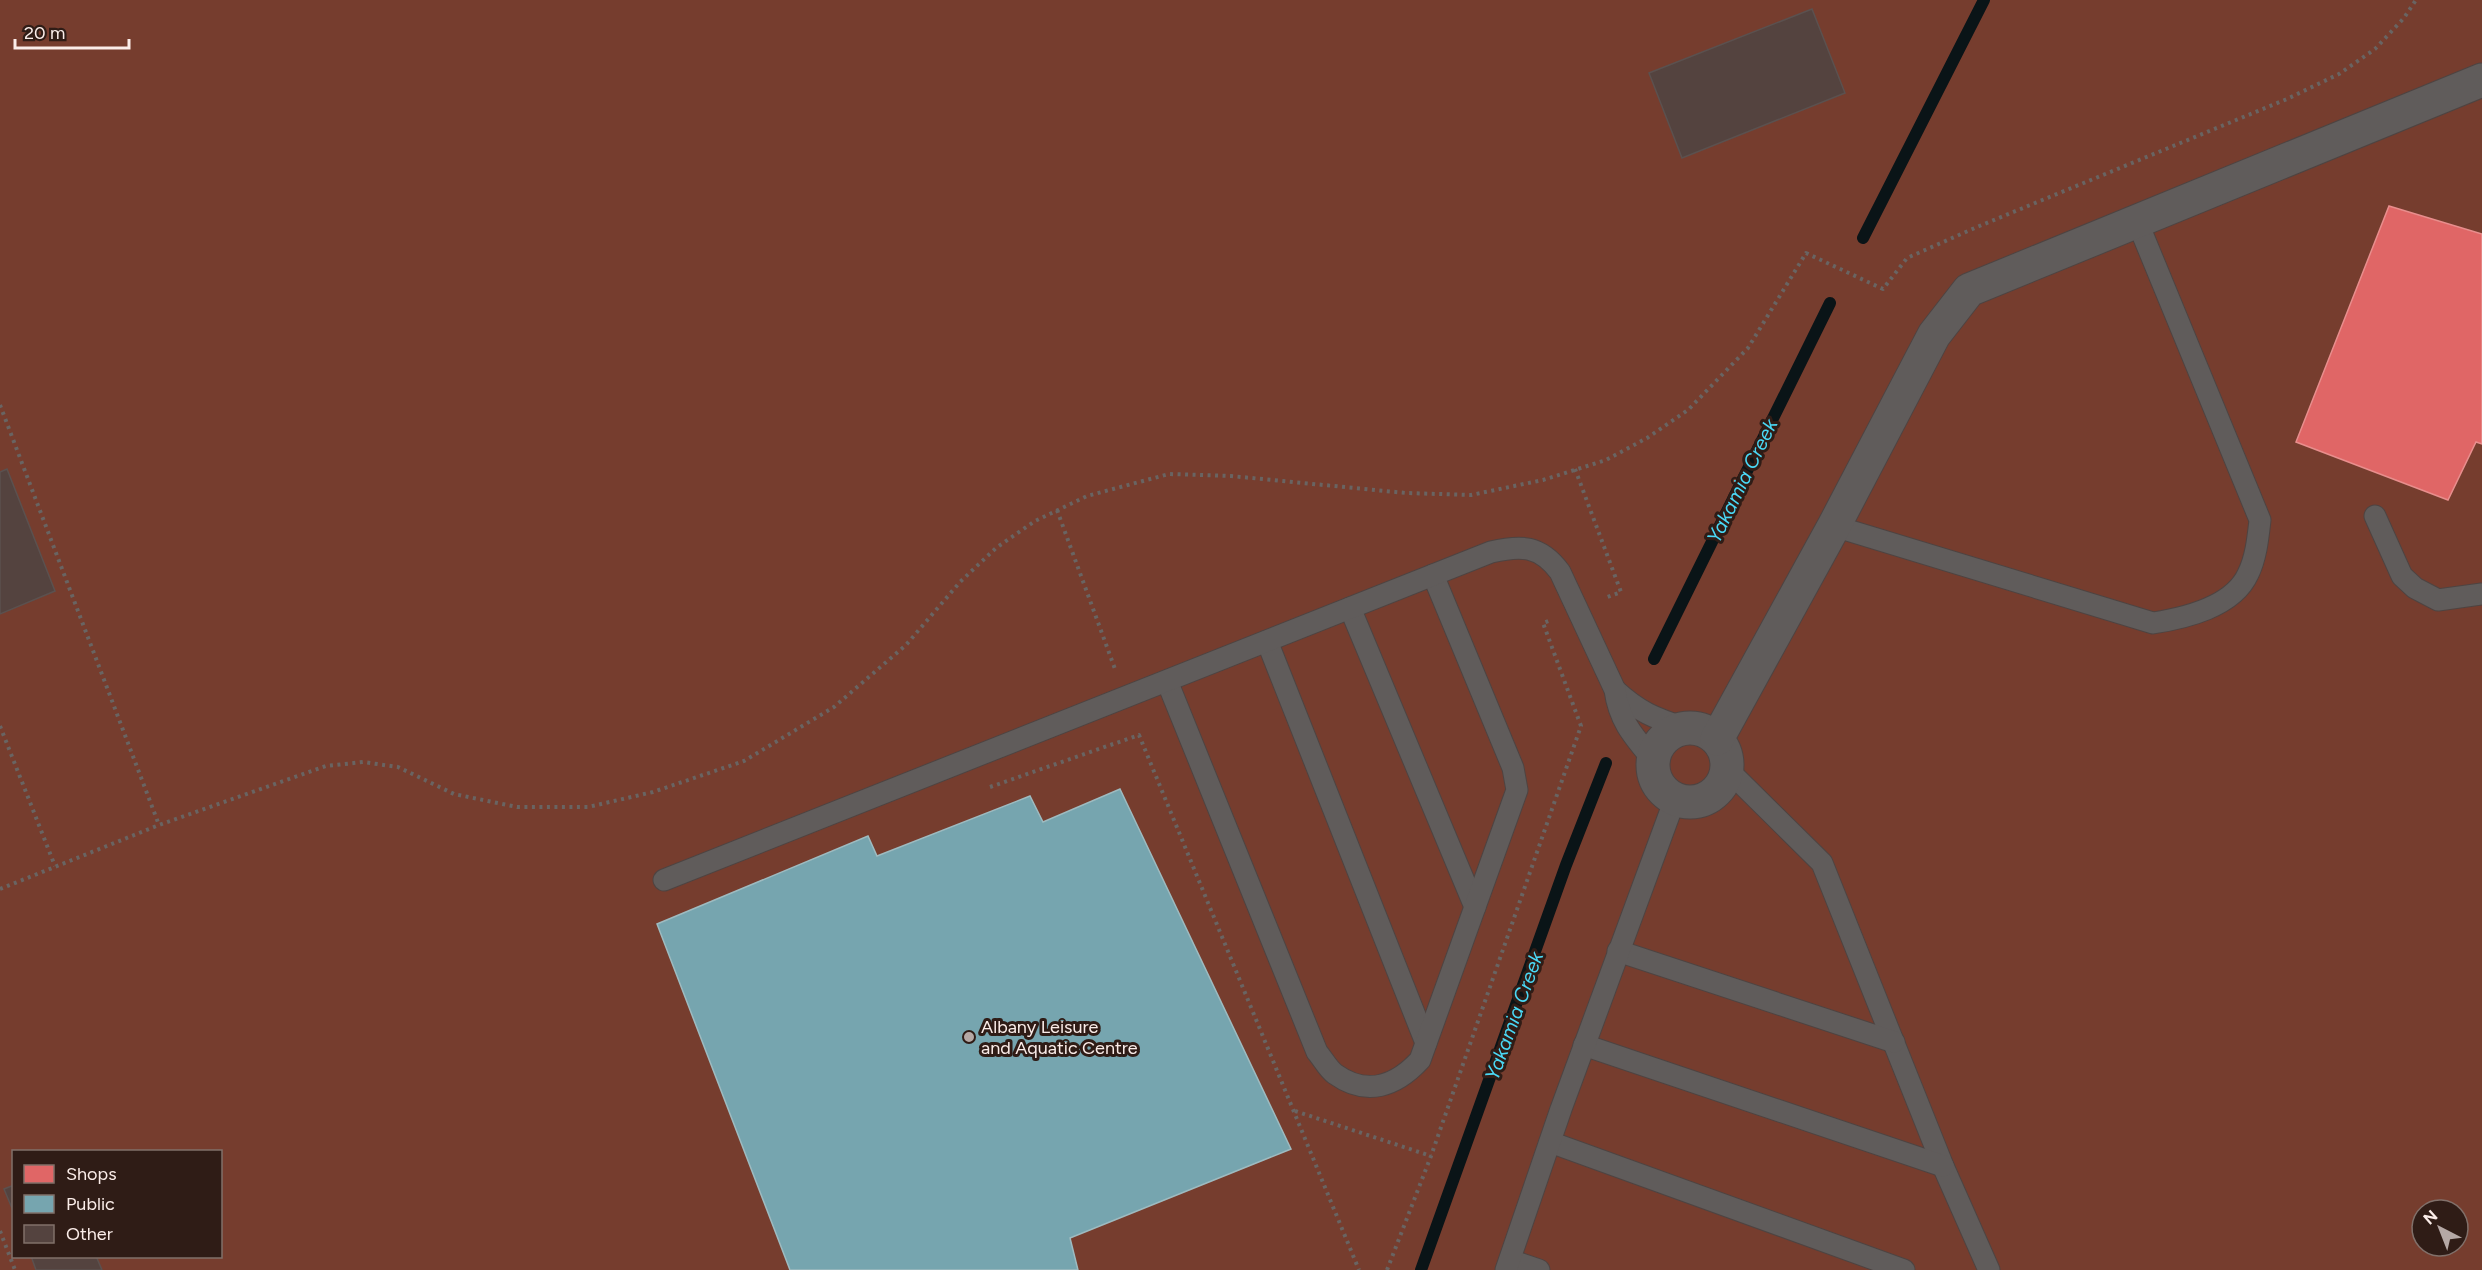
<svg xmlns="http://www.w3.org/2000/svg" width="2482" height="1270" viewBox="0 0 2482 1270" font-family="Figtree,sans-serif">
  <rect width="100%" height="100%" fill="#332826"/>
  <path fill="#763d2e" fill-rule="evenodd" d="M 0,0 L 2482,0 L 2482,1270 L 0,1270 ZM 14,1152 L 220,1152 L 220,1256 L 14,1256 ZM 2422,1210 L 2458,1210 L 2458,1246 L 2422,1246 Z"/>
  <path fill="#e06666" stroke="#e88e8d" stroke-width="1.5" d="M 2389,206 L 2482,234 L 2482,444 L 2476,442 L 2448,500 L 2296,442 Z"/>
  <path fill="#76a5af" stroke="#9ebbc0" stroke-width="1.5" d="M 1120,789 L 1291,1149 L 1070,1238 L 1078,1270 L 790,1270 L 657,924 L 868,836 L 877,856 L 1030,796 L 1043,822 Z"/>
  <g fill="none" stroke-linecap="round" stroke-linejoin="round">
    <g stroke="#0a1417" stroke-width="12">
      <path d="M 1863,238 L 1984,0"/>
      <path d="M 1654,659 L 1830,303"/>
      <path d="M 1421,1270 L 1566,865 L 1606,763"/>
    </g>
  </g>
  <g fill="#54433f" stroke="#5b514f" stroke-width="1.5">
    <path d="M 1812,9 L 1845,93 L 1682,158 L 1649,73 Z"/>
    <path d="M 7,469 L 55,591 L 0,614 L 0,472 Z"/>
    <path d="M 14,1185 L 14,1213 L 4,1189 Z"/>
    <path d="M 31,1256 L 96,1256 L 102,1270 L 36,1270 Z"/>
  </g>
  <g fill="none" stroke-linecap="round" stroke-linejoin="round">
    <defs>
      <g id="lane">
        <path d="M 2375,516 L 2402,576 L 2415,588 L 2438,600 L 2482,594"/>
        <path d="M 1834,526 L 2153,623 C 2185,618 2233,607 2248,574 C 2256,558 2258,538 2260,520 L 2137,221"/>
        <path d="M 1350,608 L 1475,907"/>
        <path d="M 1267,641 L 1426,1043"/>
        <path d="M 1167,681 L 1317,1052 C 1323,1059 1328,1069 1335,1074 C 1367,1097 1396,1086 1420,1060 L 1517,790 L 1513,768 L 1433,575"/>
        <path d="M 1615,690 C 1639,712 1654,718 1685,728"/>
        <path d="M 1727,769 L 1822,863 L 1943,1166 L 1989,1270"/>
        <path d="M 664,880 L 1491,552 C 1521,545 1540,545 1560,572 L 1615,690 C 1619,721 1634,737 1654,761"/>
        <path d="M 1618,951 L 1894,1042"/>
        <path d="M 1584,1045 L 1943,1166"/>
        <path d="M 1550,1142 L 1904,1270"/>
        <path d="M 1510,1260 L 1539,1270"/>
        <path d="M 1506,1270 L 1561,1109 L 1675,799"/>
      </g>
      <g id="street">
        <circle cx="1690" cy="765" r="37"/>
        <path d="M 1717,739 L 1834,526 L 1934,335 L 1969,290 L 2482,80"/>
      </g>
    </defs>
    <use href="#lane" stroke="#4e4442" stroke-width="23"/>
    <use href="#street" stroke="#4e4442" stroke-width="35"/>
    <g stroke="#696462" stroke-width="4" stroke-dasharray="3 4.5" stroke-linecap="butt">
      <path d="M 0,405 L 159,825"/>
      <path d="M 1575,469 L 1621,592 L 1605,598"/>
      <path d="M 1057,510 L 1115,669"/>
      <path d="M 0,726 L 55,866"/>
      <path d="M 990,787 L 1139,735 L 1359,1270"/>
      <path d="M 0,889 L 159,825 L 326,766 L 363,762 L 398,767 L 454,794 L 517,807 L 588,807 L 653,792 L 744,761 L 834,707 L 906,645 L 960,582 L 996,548 L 1035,521 L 1087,496 L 1169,474 L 1231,476 L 1406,493 L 1471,495 L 1543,480 L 1606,460 L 1647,438 L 1688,410 L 1748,348 L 1806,253 L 1883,289 L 1907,258 L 1977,227 L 2287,99 L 2339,74 L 2375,49 L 2404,18 L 2416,0"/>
      <path d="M 1295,1111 L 1431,1156"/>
      <path d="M 0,1231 L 15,1270"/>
      <path d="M 1387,1270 L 1431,1156 L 1581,726 L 1543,623 L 1551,620"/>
    </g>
    <use href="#lane" stroke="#605c5b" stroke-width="21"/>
    <use href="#street" stroke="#605c5b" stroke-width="33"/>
  </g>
  <circle fill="#b5a8a5" stroke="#2f1c16" stroke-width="2" cx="969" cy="1037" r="6"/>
  <g text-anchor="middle" stroke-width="6" stroke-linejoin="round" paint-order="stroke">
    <g font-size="18" fill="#fbede9" stroke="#2f1c16" text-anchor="start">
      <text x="981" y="1033">Albany Leisure<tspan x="981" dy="21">and Aquatic Centre</tspan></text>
    </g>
    <g font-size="20" font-style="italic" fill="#4ad8f5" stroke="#2f1c16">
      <text transform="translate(1742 481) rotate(-64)" y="7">Yakamia Creek</text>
      <text transform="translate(1514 1016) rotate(-70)" y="7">Yakamia Creek</text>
    </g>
  </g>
  <rect x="12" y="1150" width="210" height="108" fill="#2f1c16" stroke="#81706a" stroke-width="1.5"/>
  <rect x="24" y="1165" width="30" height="18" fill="#e06666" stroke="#81706a" stroke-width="1.5"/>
  <text x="66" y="1180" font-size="18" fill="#fbede9">Shops</text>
  <rect x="24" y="1195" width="30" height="18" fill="#76a5af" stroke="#81706a" stroke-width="1.5"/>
  <text x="66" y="1210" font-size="18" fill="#fbede9">Public</text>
  <rect x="24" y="1225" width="30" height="18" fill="#54433f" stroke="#81706a" stroke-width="1.5"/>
  <text x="66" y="1240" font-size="18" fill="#fbede9">Other</text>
  <g transform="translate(2440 1228) rotate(318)"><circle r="28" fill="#2f1c16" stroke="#81706a" stroke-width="1.5"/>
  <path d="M0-4.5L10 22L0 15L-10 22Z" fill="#b5a8a5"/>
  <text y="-9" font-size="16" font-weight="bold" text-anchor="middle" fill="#fbede9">N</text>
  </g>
  <path d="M15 39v9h114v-9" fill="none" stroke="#fbede9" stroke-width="3"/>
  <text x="24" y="39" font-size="18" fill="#fbede9" stroke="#2f1c16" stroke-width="4.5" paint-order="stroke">20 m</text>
</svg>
